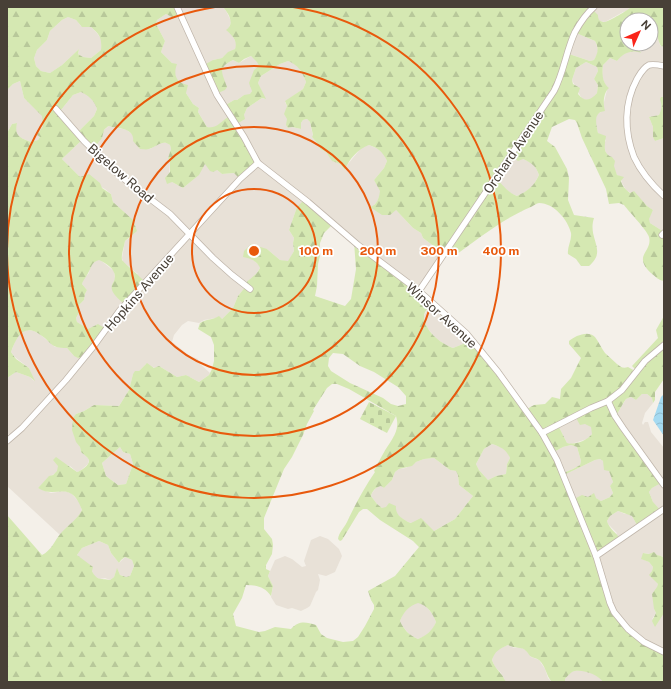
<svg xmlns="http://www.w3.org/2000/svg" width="671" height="689" viewBox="0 0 671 689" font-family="'Public Sans',sans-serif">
  <defs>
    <pattern id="forest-firs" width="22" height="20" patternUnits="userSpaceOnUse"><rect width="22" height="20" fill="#d5e8b2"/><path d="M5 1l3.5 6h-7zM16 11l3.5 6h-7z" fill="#b8c89a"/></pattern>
    <pattern id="cemetery-stones" width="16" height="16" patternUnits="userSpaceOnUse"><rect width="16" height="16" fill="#d5e8b2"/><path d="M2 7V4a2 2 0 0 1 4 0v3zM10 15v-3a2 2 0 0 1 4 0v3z" fill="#b8c89a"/></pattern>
    <pattern id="water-waves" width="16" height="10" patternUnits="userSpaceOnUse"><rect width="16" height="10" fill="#a5daf1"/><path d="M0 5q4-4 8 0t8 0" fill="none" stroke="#90bccf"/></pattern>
  </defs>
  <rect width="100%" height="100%" fill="#f4f0e9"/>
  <g fill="#e8e1d7">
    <path d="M 178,7 L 223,7 L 226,11 L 231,21 L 229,28 L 237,45 L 235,49 L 228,53 L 222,58 L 213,60 L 221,71 L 222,67 L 226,64 L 233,60 L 239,63 L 251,56 L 258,62 L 259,66 L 252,91 L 250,95 L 244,95 L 237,100 L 234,100 L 224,106 L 229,117 L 223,121 L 218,126 L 213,128 L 207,127 L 198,112 L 199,108 L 193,104 L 186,93 L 186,89 L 176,78 L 172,63 L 161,52 L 165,41 L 156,24 L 157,20 L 166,14 L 169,15 Z"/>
    <path d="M 594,7 L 631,7 L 627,11 L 623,12 L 605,22 L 599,21 L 598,19 L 592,9 Z"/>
    <path d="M 68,17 L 76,20 L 81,26 L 91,27 L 96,32 L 102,40 L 101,50 L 91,58 L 83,57 L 78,54 L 79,49 L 62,65 L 50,73 L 41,71 L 36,66 L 34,58 L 37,50 L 47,40 L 50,31 L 62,20 Z"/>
    <path d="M 651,29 L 654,31 L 657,34 L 660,45 L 662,47 L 664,44 L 664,97 L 661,97 L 661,111 L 659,115 L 649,117 L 653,127 L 655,141 L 664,138 L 664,232 L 650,223 L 648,219 L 653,210 L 647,206 L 639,198 L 626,190 L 622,183 L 621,177 L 617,175 L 606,153 L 604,145 L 606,140 L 598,133 L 596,124 L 596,118 L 597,114 L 601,112 L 603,106 L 607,90 L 602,76 L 603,65 L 610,58 L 617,61 L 620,57 L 627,52 L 636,50 L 641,52 L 637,44 L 651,44 Z"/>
    <path d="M 576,33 L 595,41 L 596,43 L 598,50 L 597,55 L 594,60 L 590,61 L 569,54 Z"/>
    <path d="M 288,61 L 296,64 L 303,74 L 306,82 L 303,89 L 285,102 L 287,106 L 285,114 L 292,127 L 301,129 L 301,123 L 303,120 L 307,119 L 310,122 L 313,136 L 312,137 L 318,144 L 320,149 L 326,152 L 333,161 L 340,164 L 345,170 L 348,164 L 362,147 L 369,145 L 378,149 L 384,154 L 387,161 L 384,168 L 374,180 L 381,191 L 377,202 L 373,206 L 370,207 L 396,210 L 413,228 L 421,233 L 423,238 L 444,254 L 419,290 L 334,225 L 297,207 L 289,230 L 294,238 L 293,243 L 294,251 L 288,262 L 280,260 L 267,249 L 251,258 L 259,265 L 260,268 L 256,274 L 238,296 L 233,308 L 222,319 L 216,318 L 204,320 L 199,323 L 188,321 L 182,325 L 174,335 L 172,342 L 190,356 L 198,359 L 198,362 L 210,373 L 209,375 L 199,382 L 186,375 L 177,377 L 159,366 L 155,368 L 146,364 L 139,371 L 133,374 L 129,390 L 119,406 L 94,405 L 84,411 L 76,414 L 74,436 L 80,447 L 81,452 L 88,458 L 89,460 L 88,464 L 80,471 L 77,472 L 70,466 L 65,465 L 58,466 L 58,471 L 48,478 L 38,488 L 51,493 L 64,491 L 71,493 L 79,502 L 82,510 L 79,517 L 60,535 L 7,486 L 7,441 L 13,435 L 7,434 L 7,378 L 16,372 L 30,377 L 34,381 L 29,368 L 16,358 L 11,352 L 16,339 L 20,333 L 27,330 L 34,331 L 42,336 L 55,347 L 67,348 L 74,356 L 95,325 L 92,328 L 88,330 L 77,322 L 76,318 L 80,311 L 79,305 L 84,300 L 85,294 L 87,290 L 82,284 L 83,280 L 89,273 L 90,267 L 95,261 L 99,259 L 114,271 L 115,279 L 112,285 L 138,274 L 123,262 L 122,258 L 125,241 L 131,237 L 133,221 L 113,202 L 111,194 L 105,189 L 80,177 L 62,159 L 83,139 L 103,134 L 104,130 L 109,126 L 127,130 L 150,149 L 160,143 L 168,143 L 170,145 L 171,149 L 168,158 L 170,162 L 169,174 L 172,182 L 183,188 L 195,178 L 205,164 L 217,170 L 222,174 L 234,173 L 235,125 L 244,115 L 247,108 L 262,98 L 265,99 L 258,83 L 261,76 L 280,64 Z"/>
    <path d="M 586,62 L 597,67 L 598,71 L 594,79 L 598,85 L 597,93 L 593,98 L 587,100 L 582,99 L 572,80 L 576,68 Z"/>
    <path d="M 20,81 L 24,98 L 43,116 L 43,126 L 38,135 L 40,137 L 38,140 L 31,142 L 21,138 L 18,136 L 15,129 L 17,123 L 12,124 L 7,133 L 7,90 L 13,84 Z"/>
    <path d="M 81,92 L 88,95 L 95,103 L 97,109 L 94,116 L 78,132 L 61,110 L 73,95 Z"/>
    <path d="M 510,156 L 523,159 L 532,163 L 536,168 L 539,175 L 533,186 L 524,193 L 517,196 L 510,193 L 495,179 Z"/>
    <path d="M 433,303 L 470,338 L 463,344 L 453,348 L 446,345 L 437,339 L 427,328 L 425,322 L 424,316 L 427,310 Z"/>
    <path d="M 642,394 L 647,394 L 652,398 L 653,403 L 645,413 L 642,423 L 643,425 L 645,422 L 648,422 L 651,432 L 664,448 L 664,558 L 661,556 L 644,553 L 642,559 L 649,562 L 653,567 L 652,571 L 650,575 L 658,584 L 654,609 L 656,613 L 652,619 L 664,613 L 664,651 L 628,629 L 614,610 L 597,556 L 617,533 L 608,524 L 607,521 L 610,516 L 618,511 L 625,514 L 628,514 L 632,516 L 638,527 L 653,502 L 649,492 L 652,488 L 662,482 L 616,416 L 626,399 L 631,397 L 636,400 Z"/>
    <path d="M 574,416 L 592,427 L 592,434 L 587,439 L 571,444 L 567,443 L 558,425 Z"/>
    <path d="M 492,444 L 501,447 L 507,451 L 510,458 L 507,464 L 506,474 L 496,476 L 488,480 L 479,470 L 476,464 L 484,449 Z"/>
    <path d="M 571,445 L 577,447 L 581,461 L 580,465 L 573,469 L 563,473 L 554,452 L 563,447 Z"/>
    <path d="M 120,447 L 123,452 L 130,454 L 133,464 L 126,484 L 118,485 L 106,476 L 102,463 Z"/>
    <path d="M 434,458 L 450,470 L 456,471 L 458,475 L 459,485 L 473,496 L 455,519 L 434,531 L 403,520 L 397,514 L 395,508 L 382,508 L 377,504 L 371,496 L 372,493 L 377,487 L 381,486 L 384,488 L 392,480 L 395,472 L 399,469 L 406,468 L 416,462 L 424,459 Z"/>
    <path d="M 600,459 L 603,461 L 611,474 L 613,482 L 610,486 L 613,493 L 610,497 L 601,501 L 596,498 L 588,497 L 574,499 L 564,475 L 595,460 Z"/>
    <path d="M 320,536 L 328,539 L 339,549 L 342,556 L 335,572 L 326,576 L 318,574 L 320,580 L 318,590 L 316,592 L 310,606 L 307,608 L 301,611 L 292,608 L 288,609 L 276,605 L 271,597 L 273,586 L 268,576 L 275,560 L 285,556 L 292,559 L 302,567 L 306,566 L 304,561 L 311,540 Z"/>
    <path d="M 99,541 L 108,545 L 111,553 L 119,563 L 125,557 L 132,560 L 134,566 L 130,576 L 126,577 L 120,575 L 117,569 L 114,577 L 110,580 L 105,578 L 100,579 L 95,577 L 92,571 L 77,555 L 82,548 Z"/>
    <path d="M 418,602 L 426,606 L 433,615 L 436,622 L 433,629 L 425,636 L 418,639 L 411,636 L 403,627 L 400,621 L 403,613 L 411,605 Z"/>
    <path d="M 508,645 L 514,648 L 519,647 L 526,650 L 531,657 L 539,660 L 545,669 L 548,678 L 552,682 L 507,682 L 504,680 L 501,673 L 495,667 L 492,660 L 494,653 L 498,649 Z"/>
    <path d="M 579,670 L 591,672 L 601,679 L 603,682 L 565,682 L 565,679 L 571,672 Z"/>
  </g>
  <g fill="url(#forest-firs)" fill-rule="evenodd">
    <path d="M 7,7 L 178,7 L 180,10 L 174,18 L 166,14 L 157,20 L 156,24 L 165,41 L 161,52 L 172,63 L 177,64 C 173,75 176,83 188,85 L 186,93 L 193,104 L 199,108 L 198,112 L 207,127 C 217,129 220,122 228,117 L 224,106 L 234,100 L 237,100 L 244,95 L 250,94 L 252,91 L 249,83 L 254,70 L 259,66 L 257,62 L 251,56 L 244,59 L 239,63 L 233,60 C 217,68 222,72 227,87 L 225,90 L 218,93 L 204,65 L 213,60 L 222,58 L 228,52 L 235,49 C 238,41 232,35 226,30 C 235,24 229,14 223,7 L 594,7 L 592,9 L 598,15 C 598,20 600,22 605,22 C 611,20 627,11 631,7 L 664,7 L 664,44 L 662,47 C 657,42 659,32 651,29 L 651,20 L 627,20 L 627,44 L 637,44 L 641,53 C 632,49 623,53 617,61 L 610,58 L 603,65 C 602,74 602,82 609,88 C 603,93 603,104 605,111 C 593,112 596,124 598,133 L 606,136 C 605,144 602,154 612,157 L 615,161 L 614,166 L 617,175 L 624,177 L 621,181 C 622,186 626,190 630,193 L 634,191 L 647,206 L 653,210 L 649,219 L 650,223 L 664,232 L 662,236 L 664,240 L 664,281 C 658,280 656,277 651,273 C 632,255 653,252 649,237 C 647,230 629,212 624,205 L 619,203 L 609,204 L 606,189 L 582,138 L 577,123 L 575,120 L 569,119 L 552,127 L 547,141 L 555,147 L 567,169 L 569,178 L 568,200 L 574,215 L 594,218 C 587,239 608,250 589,266 L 581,266 L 576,259 L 568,254 C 567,247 572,240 571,233 C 568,220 554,203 539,203 C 537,203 533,206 531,207 C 502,219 478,239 453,257 L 446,253 L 444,254 L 423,238 L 421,233 L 413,228 L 396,210 L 390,215 L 382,215 L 370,207 C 377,205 379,198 380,191 L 374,180 L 384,168 L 387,161 C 383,152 378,148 369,145 C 358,149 349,159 345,170 L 340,164 L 332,161 L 326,152 L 320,149 L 318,144 L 312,137 L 313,135 L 310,122 L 307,119 L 303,120 L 301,123 L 301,129 L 292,127 L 288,128 L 286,125 L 287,119 L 284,114 L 287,106 L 285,101 L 303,89 L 306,82 C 302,71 298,65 288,61 L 280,64 L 261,76 L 258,83 L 266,99 L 262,98 L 247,108 L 244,115 L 245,119 L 235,125 L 257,162 L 240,179 L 234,173 L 222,174 L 217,170 L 213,172 L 210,171 L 205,164 L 199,175 L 183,188 L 172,182 L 167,184 L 165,178 L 170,172 L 170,162 L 168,158 L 171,149 L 170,145 C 162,139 157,147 149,149 C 146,150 143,149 140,149 L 133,141 C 135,130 121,128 112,127 C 111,127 110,126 109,126 C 108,126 105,129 104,130 L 102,138 L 93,149 L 83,139 L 62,159 L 80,177 L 89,174 L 100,183 L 102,188 L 111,194 L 113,202 L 133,220 L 137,231 L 125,241 C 124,248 121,254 122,260 C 123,262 142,278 145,282 L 125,305 C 121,301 114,296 112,290 C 111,287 112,284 114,281 C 118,270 107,264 99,260 C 91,262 91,269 87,275 C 85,279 83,280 82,284 L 87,290 L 85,294 L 84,300 L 79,305 L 80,311 L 76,318 L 77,322 L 88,329 L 98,324 L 106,329 L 82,360 L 74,356 L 67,348 C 63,348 58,348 54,346 C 50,344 47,339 42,336 C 24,322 17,336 11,352 L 16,359 L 29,368 L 35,381 L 30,377 L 16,372 L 7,378 L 7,133 L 12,124 L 17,123 C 14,136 20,138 31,142 L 38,140 L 40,137 L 37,135 L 43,126 L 42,116 L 24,98 L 20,81 L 13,84 L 7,90 ZM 68,17 L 76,20 L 82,27 L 91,27 C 100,35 102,38 101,50 L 91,58 L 83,57 L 78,54 L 79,49 L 62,65 L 50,73 L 41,71 L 36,66 L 34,58 L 37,50 L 47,40 L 50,31 L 62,20 ZM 576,33 L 595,41 C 599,48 598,53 594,60 L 590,61 L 569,54 ZM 586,62 L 597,67 L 598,71 L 594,79 L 598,85 L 597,93 C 591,100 585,103 578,94 L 580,88 L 573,84 L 572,80 L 576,68 ZM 81,92 C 89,96 94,100 97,109 L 94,116 L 78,132 L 61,110 L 73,95 ZM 511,156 L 518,161 L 523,159 C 532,163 536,166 539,175 C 534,186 528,191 517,196 C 506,192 504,184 495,179 Z"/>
    <path d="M 661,97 L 664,97 L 664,138 L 655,141 L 653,137 L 653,127 L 649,117 L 659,115 C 662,109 662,105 660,99 Z"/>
    <path d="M 303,201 L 333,224 L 324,233 L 320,243 L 320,256 L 318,264 L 317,286 L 315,296 L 345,306 L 351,299 L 356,269 L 354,242 L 433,303 C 429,307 424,311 424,317 C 425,331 440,343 453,348 L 463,344 L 470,338 L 527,409 L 534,405 L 545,404 L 552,397 L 560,399 L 561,389 L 571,378 L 581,358 L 569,344 L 569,341 C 575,336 588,330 595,337 C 599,342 601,348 605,353 C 609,357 613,360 617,364 C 621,367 623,369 628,367 L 635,371 L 636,370 L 632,366 L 658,338 L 656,330 L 664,316 L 664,379 L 655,392 L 655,400 L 653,403 L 652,398 L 647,394 L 642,394 L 636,400 L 631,397 L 626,399 L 624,402 L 616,416 L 663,482 L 652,488 L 649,492 L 653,502 L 661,511 L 638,527 L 632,516 L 618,511 L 610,516 L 607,521 C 609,529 617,533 621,540 L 597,555 L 610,602 L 628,629 L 664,651 L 664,682 L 603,682 C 598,674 580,668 572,672 C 569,674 567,677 565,679 L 565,682 L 552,682 C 546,676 546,666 539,660 C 536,658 533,658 530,656 C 527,652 526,649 520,648 C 515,647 514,648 508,645 C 499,649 495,651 492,660 C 494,666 497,669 501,674 C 504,677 503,679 507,682 L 7,682 L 7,515 L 42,555 C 51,551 55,540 61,533 C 68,525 77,520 82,510 C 70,478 56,500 38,488 L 49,476 L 53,475 L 57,471 L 58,466 L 53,460 L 56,457 L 77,472 C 81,471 90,465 89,460 C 88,457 83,454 81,452 L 80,447 L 76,442 L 72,430 L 73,418 L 76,414 L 84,411 L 94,405 L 119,406 L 129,390 L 133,374 L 135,371 L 139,371 L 147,363 L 154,368 L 159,366 L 177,377 L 186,375 L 199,382 L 209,375 L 212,369 L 214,361 L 214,345 L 211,337 L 198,329 L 200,323 C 206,319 213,320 219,316 L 222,319 L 233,308 L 238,296 L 246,286 L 245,284 C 250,278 256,276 260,268 C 257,261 250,258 243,257 L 244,251 L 251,244 L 267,249 L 280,260 L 288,261 L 294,251 L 293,243 L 294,238 L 289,230 L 297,207 ZM 333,353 L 343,354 L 360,366 L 374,372 L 398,387 L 406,396 L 406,404 L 398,406 L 391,404 L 383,398 L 350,383 L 331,371 L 328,366 L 329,358 ZM 332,384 L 337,384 L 349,389 L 396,416 C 401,432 390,441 383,454 C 380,459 377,465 374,471 L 375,472 C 364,488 355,505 347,522 C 344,528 339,532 338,539 L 340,541 L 342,540 L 359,512 L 363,509 L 367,509 L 380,520 L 413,541 L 419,547 L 395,576 L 368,591 L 371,600 L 374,605 L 374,609 L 365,626 L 358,637 L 353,641 L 343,642 L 327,638 L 321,634 L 316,625 C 306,622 299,620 291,629 L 275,627 L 265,631 L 259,632 L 236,626 L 233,614 L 242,598 L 246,585 C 257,585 265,587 271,596 L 273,586 L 268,576 L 270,571 L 266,569 L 266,565 L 272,554 L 273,545 L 272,539 L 264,529 L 264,518 L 284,469 L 292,457 L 303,435 L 307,424 L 314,411 L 313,410 L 327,388 ZM 575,416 L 580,425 L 585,424 L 591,427 L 592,434 C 586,441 576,445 567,443 L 558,425 ZM 492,444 C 501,447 506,449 510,458 L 507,464 L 506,474 L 496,476 L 488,480 L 479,470 L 476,464 L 484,449 ZM 571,445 L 577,447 L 581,461 L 580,465 L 573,469 L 563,473 L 554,452 L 563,447 ZM 120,447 L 123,452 L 130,454 L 133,464 L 126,484 L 118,485 L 106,476 L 102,463 ZM 434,458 L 450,470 L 456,471 L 458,475 L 459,485 L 473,496 L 455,519 L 434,531 L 421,518 L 411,523 C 403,520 395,515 396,506 L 389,503 L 386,507 L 382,508 L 377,504 L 371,496 C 372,491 376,487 381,486 L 384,488 L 392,480 L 395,472 L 399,469 L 412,466 L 416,462 L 424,459 ZM 600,459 L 603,461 L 604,470 L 609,471 L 613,482 L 610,486 L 613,493 L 610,497 L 601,501 L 596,498 L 594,493 L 588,497 L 582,495 L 574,499 L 564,475 L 595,460 ZM 99,541 L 108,545 L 111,553 L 119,563 L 121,560 L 125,557 L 132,560 L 134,566 L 130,576 L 126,577 L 120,575 L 117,568 L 114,577 L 110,580 C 100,578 97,581 92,571 L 93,567 L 77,555 L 82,548 ZM 418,603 C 428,606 432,612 436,622 C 432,631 427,635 418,639 C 409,635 404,630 400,621 C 404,611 409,606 418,603 Z"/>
    <path d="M 654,552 L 657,555 L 661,556 L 664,558 L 664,613 L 655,627 L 652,621 L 656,613 L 654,609 L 652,594 L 657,587 L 658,584 L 649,575 L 652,571 L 653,567 L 649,562 L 641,559 L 643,553 L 649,554 Z"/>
  </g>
  <g fill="url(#cemetery-stones)">
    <path d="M 493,185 L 509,195 L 500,209 L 484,199 Z"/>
    <path d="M 369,402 L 396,416 L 387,433 L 360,419 Z"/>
  </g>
  <path fill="url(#water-waves)" d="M 664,394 L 664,436 L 653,420 L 661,397 Z"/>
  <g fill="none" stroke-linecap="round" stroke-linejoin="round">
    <defs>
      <g id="minor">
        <path d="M 177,7 L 217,95 L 244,137 L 258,163 L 308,202 L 358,245 L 419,291 L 466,333 L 498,372 L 542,433 L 557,460 L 596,556 L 610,603 L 614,612 L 628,629 L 644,642 L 664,652"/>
        <path d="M 664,66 C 659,65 653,64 649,65 C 643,68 640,74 637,79 C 624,103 624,131 634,157 C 641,172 651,184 664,196"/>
        <path d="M 56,109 L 84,141 L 119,175 L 170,214 L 213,258 L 232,275 L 250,289"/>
        <path d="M 662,235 L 664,233"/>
        <path d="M 419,291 L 554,91 C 564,72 566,51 575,32 C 580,23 586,14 594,7"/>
        <path d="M 608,401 L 615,416 L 623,428 L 664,485"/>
        <path d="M 542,433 L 591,408 L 608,401 L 622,390 L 645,361 L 664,345"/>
        <path d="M 7,441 L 22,428 L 66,380 L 93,347 L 120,310 L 240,179 L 258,163"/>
        <path d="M 596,556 L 664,509"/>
      </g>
    </defs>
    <use href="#minor" stroke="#c0b6ab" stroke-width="7"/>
    <use href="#minor" stroke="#fff" stroke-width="5.5"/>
  </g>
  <g fill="none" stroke="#e8590c" stroke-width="2">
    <circle cx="254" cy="251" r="62"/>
    <circle cx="254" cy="251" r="124"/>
    <circle cx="254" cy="251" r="185"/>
    <path d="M7 249A247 247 0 0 1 215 7M293 7A247 247 0 1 1 7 253"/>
  </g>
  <g text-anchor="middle" stroke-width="3.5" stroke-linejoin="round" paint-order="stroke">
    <g font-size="13" fill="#484037" stroke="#fff">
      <text transform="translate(513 152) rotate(-56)" y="5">Orchard Avenue</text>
      <text transform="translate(121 173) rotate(41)" y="5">Bigelow Road</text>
      <text transform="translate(139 292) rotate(-49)" y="5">Hopkins Avenue</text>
      <text transform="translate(442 315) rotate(42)" y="5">Winsor Avenue</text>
    </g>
  </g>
  <circle cx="254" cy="251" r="6" fill="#e8590c" stroke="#fff" stroke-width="2"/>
  <g font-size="12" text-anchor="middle" font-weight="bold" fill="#e8590c" stroke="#fff" stroke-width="3.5" stroke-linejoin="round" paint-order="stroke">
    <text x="316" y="255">100 m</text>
    <text x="378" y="255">200 m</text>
    <text x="439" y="255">300 m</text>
    <text x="501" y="255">400 m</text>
  </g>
  <rect width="671" height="689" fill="none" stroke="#484037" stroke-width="16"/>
  <g transform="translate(639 32) rotate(45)"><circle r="19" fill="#ffffff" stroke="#b6b3af"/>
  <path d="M0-3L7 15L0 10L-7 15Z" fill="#fa251a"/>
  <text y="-6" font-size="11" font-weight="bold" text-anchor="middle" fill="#484037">N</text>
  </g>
</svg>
